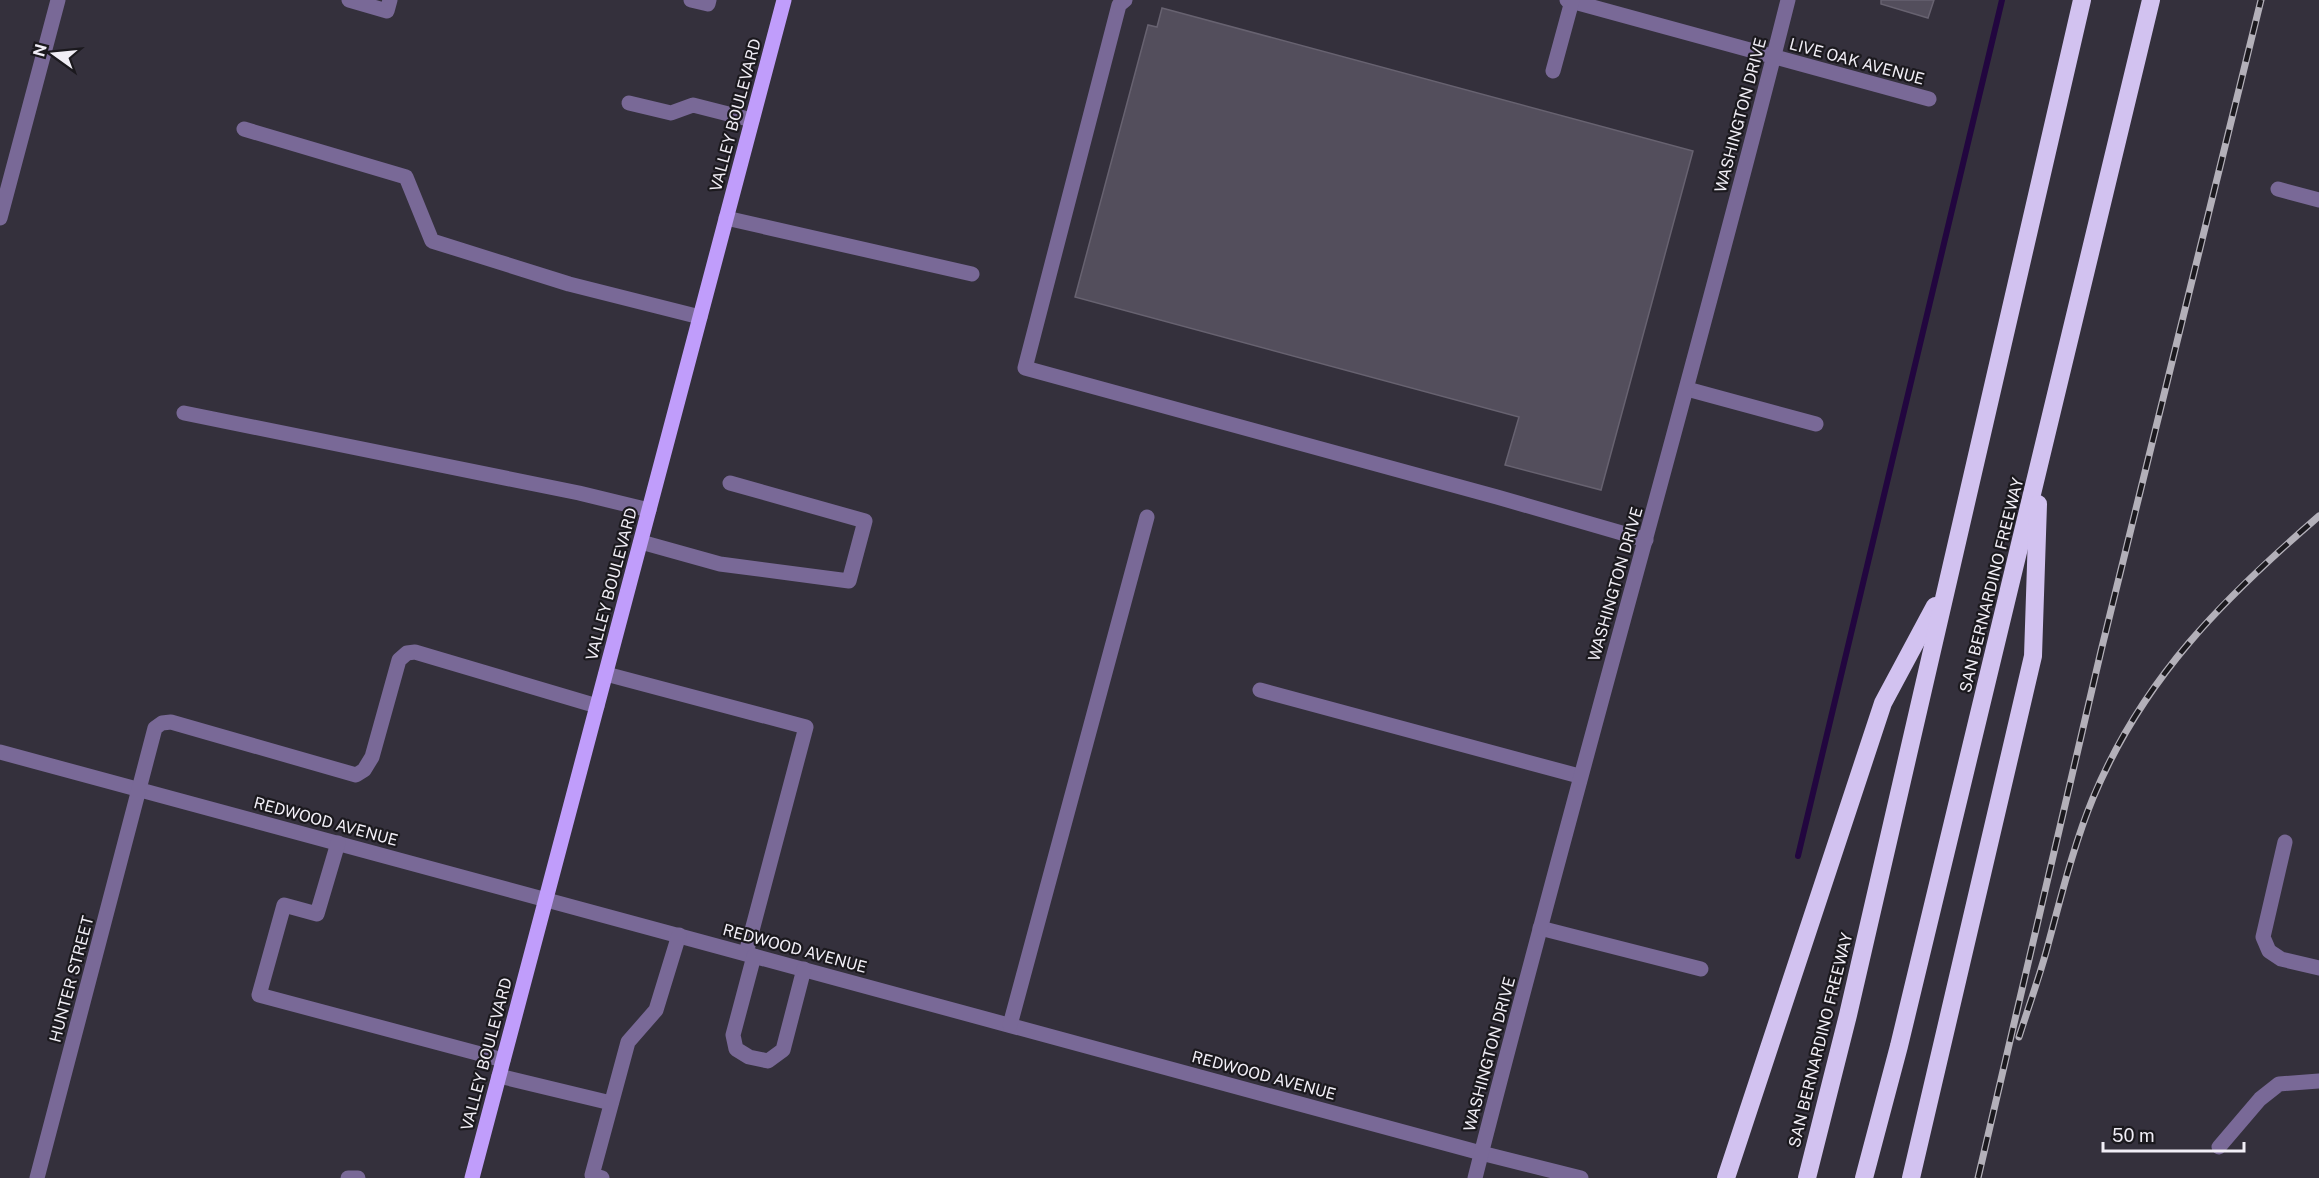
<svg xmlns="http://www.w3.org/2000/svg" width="2319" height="1178" viewBox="0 0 2319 1178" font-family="'Public Sans',sans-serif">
  <rect width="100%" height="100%" fill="#34303c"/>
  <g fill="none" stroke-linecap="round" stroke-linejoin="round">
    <path stroke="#22063f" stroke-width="6" d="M 1798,856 L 2002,0"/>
  </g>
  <g fill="#534e5c" stroke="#676270" stroke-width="1.5">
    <path d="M 1881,0 L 1934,0 L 1928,18 L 1881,4 Z"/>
    <path d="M 1162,8 L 1693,151 L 1601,490 L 1505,465 L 1519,417 L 1075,297 L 1148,25 L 1157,27 Z"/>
  </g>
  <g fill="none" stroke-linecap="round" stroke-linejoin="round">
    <g stroke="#796997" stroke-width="15">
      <path d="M 349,0 L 387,11 L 390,0"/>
      <path d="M 691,0 L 708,4 L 709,0"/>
      <path d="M 1125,0 L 1119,5 L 1025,368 L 1497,497 L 1646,540"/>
      <path d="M 1567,0 L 1929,99"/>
      <path d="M 1553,71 L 1572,1"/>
      <path d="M 629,103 L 671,113 L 693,105 L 752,120"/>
      <path d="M 244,129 L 406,177 L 432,241 L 569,284 L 700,317"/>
      <path d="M 2278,189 L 2319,200"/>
      <path d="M 0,218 L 58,0"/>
      <path d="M 726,218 L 972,274"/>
      <path d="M 1687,389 L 1816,424"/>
      <path d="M 184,413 L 579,493 L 649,510"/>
      <path d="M 641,542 L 720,564 L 849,581 L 865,521 L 730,483"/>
      <path d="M 606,674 L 806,727 L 746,953"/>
      <path d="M 1260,690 L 1579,776"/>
      <path d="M 0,752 L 1481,1153 L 1581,1178"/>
      <path d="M 2285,842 L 2263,937 L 2269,951 L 2281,959 L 2319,968"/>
      <path d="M 338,843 L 317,914 L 284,905 L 259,995 L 503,1060"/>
      <path d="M 1540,928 L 1701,969"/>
      <path d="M 754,956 L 733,1035 L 736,1049 L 749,1057 L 768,1061 L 783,1050 L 804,969"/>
      <path d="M 1010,1025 L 1147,517"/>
      <path d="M 499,1076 L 611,1103"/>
      <path d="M 2219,1147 L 2260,1099 L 2279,1084 L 2319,1081"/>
      <path d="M 37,1178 L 155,728 L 162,723 L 171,722 L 356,775 L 364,770 L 372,757 L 399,660 L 407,653 L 415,652 L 597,706"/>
      <path d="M 348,1178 L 358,1178"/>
      <path d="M 602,1178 L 592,1175 L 628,1042 L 656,1010 L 679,935"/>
      <path d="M 1475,1178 C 1575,784 1689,394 1788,0"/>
    </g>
    <path stroke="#c09dfb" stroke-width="15" d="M 472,1178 L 784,0"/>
    <g stroke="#d2c2f0" stroke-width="18">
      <path d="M 1726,1178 L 1883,703 L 1935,606"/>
      <path d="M 1807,1178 L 1848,1015 L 2082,0"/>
      <path d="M 1864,1178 L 1899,1046 L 2151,0"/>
      <path d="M 1911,1178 L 2033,656 L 2038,504"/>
    </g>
    <defs>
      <g id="rail">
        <path d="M 2019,1037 C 2029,1005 2041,973 2049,941 C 2062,893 2074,844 2093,798 C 2143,678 2223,599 2319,516"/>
        <path d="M 1978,1178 L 2101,651 L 2261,0"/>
      </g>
    </defs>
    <use href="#rail" stroke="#b3b0b9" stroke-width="7"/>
    <use href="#rail" stroke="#1b191e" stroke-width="4.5" stroke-dasharray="14" stroke-linecap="butt"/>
  </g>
  <g text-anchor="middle" stroke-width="4.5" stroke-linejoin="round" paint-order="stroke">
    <g font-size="16" fill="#f1eef6" stroke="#1b191e">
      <text transform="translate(1857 61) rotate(15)" y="6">LIVE OAK AVENUE</text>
      <text transform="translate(735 115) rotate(-75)" y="6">VALLEY BOULEVARD</text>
      <text transform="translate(1740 115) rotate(-75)" y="6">WASHINGTON DRIVE</text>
      <text transform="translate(611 584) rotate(-75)" y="6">VALLEY BOULEVARD</text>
      <text transform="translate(1615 584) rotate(-74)" y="6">WASHINGTON DRIVE</text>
      <text transform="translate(1991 585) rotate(-76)" y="6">SAN BERNARDINO FREEWAY</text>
      <text transform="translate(326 821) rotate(15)" y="6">REDWOOD AVENUE</text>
      <text transform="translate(795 948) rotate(15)" y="6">REDWOOD AVENUE</text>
      <text transform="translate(71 979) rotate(-75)" y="6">HUNTER STREET</text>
      <text transform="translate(1820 1040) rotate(-76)" y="6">SAN BERNARDINO FREEWAY</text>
      <text transform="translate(486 1054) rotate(-75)" y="6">VALLEY BOULEVARD</text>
      <text transform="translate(1489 1054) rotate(-75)" y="6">WASHINGTON DRIVE</text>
      <text transform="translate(1264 1075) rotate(15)" y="6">REDWOOD AVENUE</text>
    </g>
  </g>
  <g transform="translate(54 54) rotate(285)" stroke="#1b191e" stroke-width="4.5" paint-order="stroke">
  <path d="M0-4.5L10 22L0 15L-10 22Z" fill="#f1eef6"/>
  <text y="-9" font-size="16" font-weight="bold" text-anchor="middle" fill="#f1eef6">N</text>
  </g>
  <path d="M2103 1142v9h141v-9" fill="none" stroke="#f1eef6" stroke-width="3"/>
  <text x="2112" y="1142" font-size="18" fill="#f1eef6" stroke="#1b191e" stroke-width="4.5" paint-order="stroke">50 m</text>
</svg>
